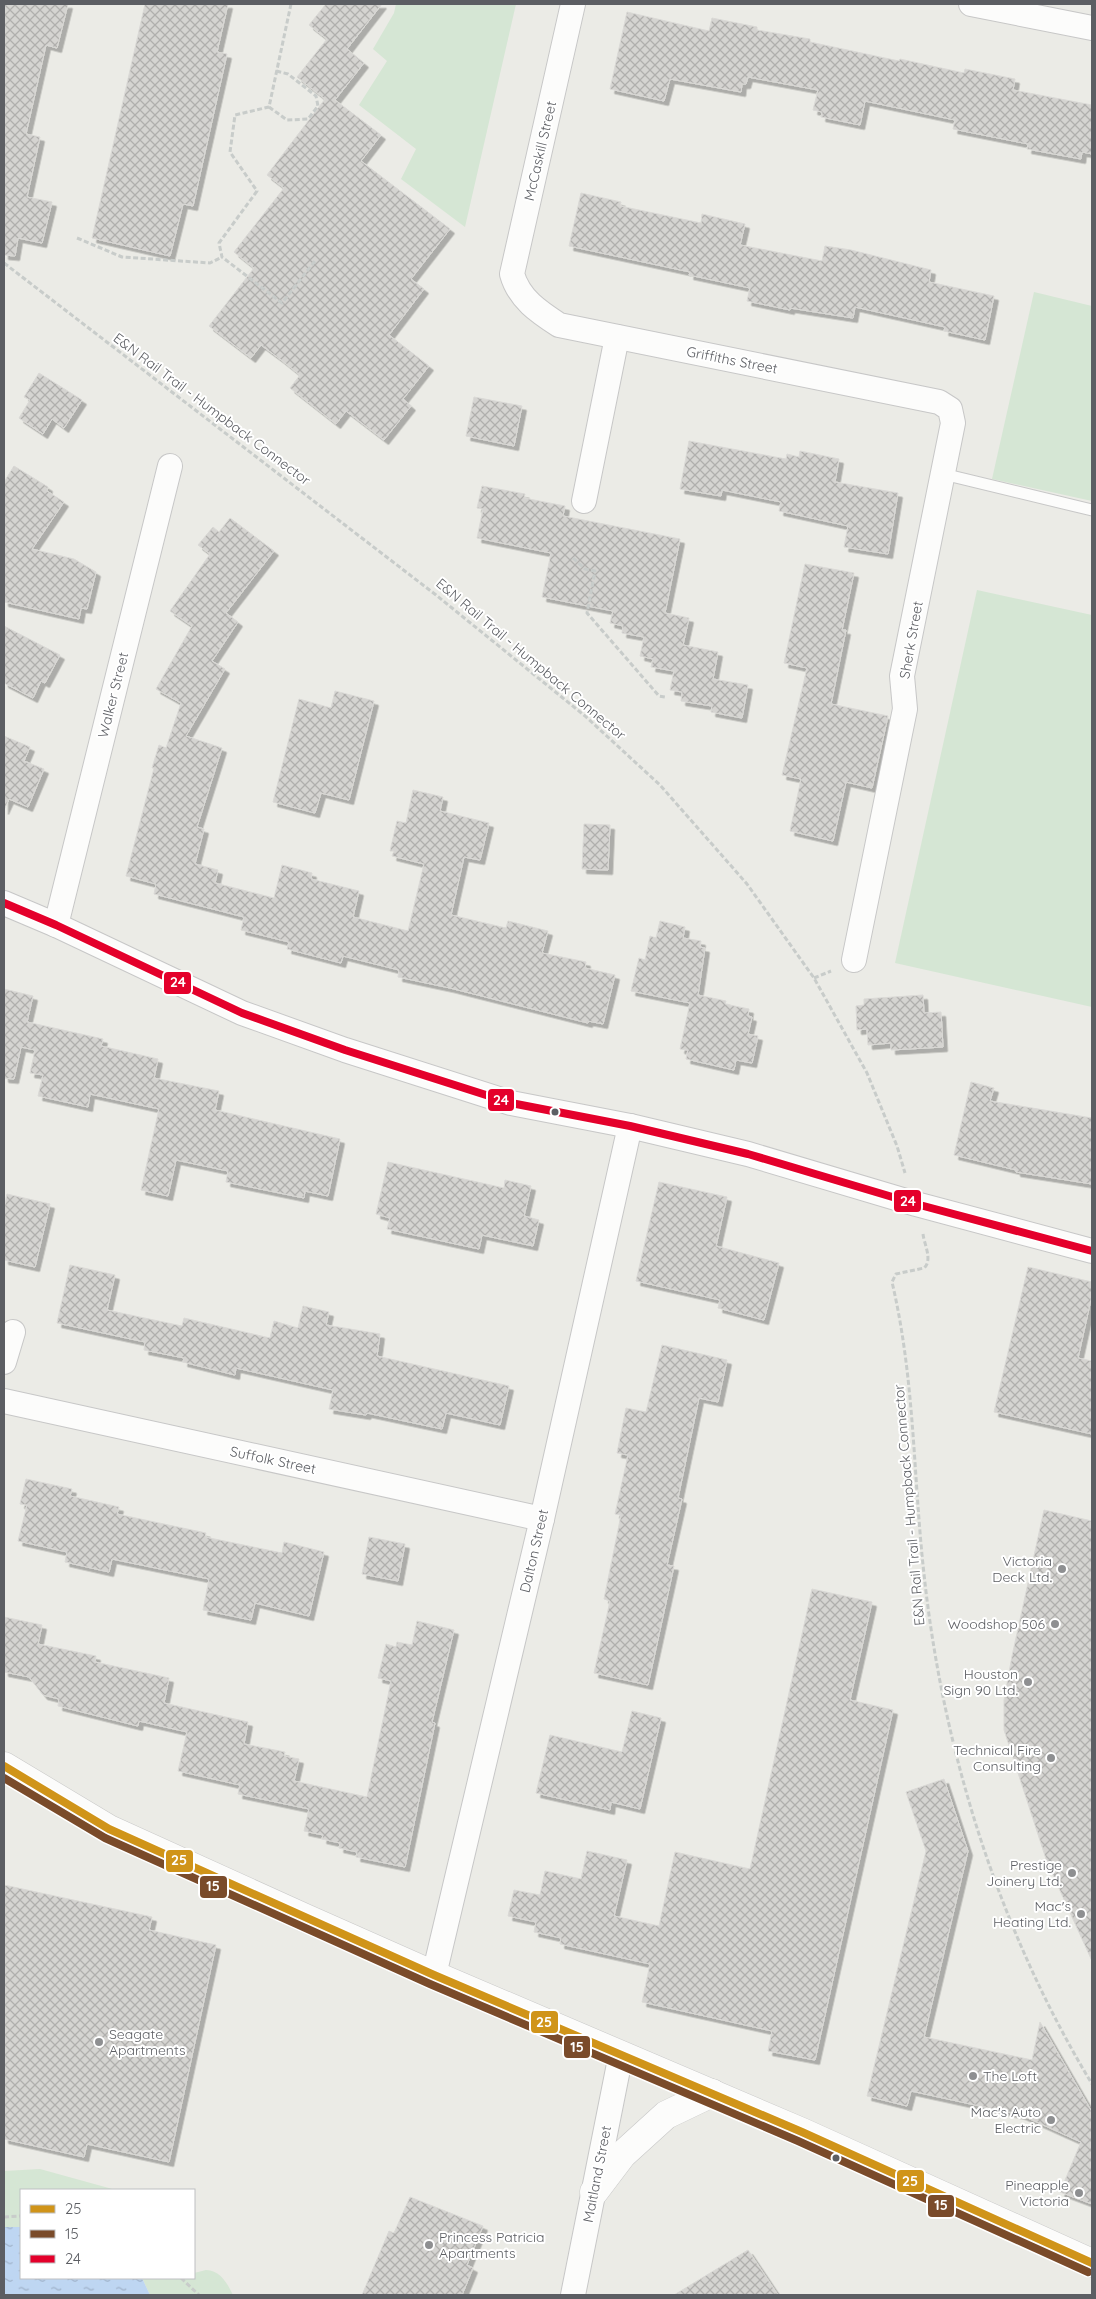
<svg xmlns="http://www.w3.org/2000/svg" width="1096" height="2299" viewBox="0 0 1096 2299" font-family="Quicksand,sans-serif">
  <defs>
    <pattern id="water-ripples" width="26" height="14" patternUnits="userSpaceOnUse" patternTransform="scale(1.25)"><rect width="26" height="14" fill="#bed6f2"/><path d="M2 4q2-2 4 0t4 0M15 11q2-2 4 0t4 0" fill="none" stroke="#9eb1c8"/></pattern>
    <pattern id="building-cross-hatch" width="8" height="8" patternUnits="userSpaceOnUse" patternTransform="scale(1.25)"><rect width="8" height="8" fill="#d5d4d1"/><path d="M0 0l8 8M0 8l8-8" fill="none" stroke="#b0afad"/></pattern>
    <filter id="shadow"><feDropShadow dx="4.5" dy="4.5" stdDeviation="0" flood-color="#0004"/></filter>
  </defs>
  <rect width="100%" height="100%" fill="#ebebe6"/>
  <g fill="#d5e6d4">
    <path d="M 396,4 L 516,4 L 465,227 L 401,179 L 416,149 L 359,105 L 387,61 L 373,49 L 394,13 Z"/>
    <path d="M 1034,292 L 1092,306 L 1092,501 L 992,479 Z"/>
    <path d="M 977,590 L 1092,615 L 1092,1007 L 895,963 Z"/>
    <path d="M 40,2169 L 116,2190 L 21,2190 L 21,2227 L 4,2227 L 4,2171 Z"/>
    <path d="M 206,2270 C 221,2271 227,2283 233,2295 L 150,2295 L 142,2278 L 194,2278 L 194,2273 Z"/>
  </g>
  <path fill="url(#water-ripples)" d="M 4,2227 L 21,2227 L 21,2278 L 142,2278 L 150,2295 L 4,2295 Z"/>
  <g fill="url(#building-cross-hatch)" stroke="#dad9d6" filter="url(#shadow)">
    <path d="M 4,4 L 68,4 L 57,48 L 46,45 L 26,134 L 40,137 L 27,197 L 52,202 L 42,243 L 18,238 L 15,256 L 4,255 Z"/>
    <path d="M 145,4 L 228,4 L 217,52 L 227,54 L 193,206 L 183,204 L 170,256 L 92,238 Z"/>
    <path d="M 326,4 L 382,4 L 347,49 L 364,63 L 335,100 L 381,135 L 361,161 L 450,229 L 411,279 L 424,289 L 389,335 L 429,366 L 403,399 L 411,406 L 384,440 L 346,411 L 336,424 L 290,388 L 300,375 L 280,359 L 261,345 L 251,358 L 209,326 L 254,268 L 234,252 L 284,188 L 267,175 L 325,99 L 297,77 L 327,39 L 309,25 Z"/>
    <path d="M 627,12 L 709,31 L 712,18 L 757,27 L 757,30 L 810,39 L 810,42 L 899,61 L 900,59 L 964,73 L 965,69 L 1015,79 L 1013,90 L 1092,105 L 1092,154 L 1082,152 L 1081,159 L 1027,149 L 1028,144 L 953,129 L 955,120 L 865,101 L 860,125 L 821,117 L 822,112 L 813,110 L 818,90 L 748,77 L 746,84 L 742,84 L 741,92 L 670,79 L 664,101 L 610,89 Z"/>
    <path d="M 581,193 L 621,202 L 620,206 L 701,223 L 702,214 L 745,224 L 740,245 L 822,261 L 825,246 L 851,250 L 931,270 L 929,282 L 994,296 L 985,340 L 944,331 L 945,327 L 855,307 L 853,318 L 790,308 L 790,310 L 747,301 L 750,288 L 689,275 L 690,272 L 569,246 Z"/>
    <path d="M 39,373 L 82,400 L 64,428 L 52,419 L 43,434 L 19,418 L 30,400 L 24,397 Z"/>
    <path d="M 474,397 L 522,406 L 514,446 L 466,436 Z"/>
    <path d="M 689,441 L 786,459 L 787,454 L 799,457 L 800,451 L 839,459 L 835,482 L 898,493 L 888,554 L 844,547 L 848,526 L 779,511 L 781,502 L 722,490 L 721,496 L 680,489 Z"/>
    <path d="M 14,466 L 48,487 L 47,491 L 64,502 L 32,549 L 74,559 L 96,572 L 87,609 L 81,608 L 79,619 L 4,602 L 4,482 Z"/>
    <path d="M 482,486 L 525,494 L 524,498 L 565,506 L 563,516 L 680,539 L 665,613 L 689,618 L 683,645 L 718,652 L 713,679 L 748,685 L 742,718 L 711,712 L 712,706 L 681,701 L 682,692 L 670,690 L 674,671 L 651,667 L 653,659 L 640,656 L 644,637 L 622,633 L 623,626 L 610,623 L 613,611 L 542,597 L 551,553 L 477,538 L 483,509 L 477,508 Z"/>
    <path d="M 230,518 L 274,551 L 226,613 L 238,622 L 212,661 L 225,669 L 186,736 L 222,748 L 197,827 L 204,829 L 195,864 L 218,870 L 215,883 L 274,898 L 282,865 L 312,873 L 311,879 L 359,891 L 353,917 L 408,931 L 424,864 L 392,856 L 394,851 L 390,851 L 397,821 L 406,823 L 413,790 L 443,797 L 440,811 L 489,823 L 480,860 L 464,857 L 451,915 L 506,928 L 508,921 L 548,931 L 542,953 L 586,962 L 585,968 L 615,975 L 603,1024 L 588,1021 L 588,1023 L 450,988 L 398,977 L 399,970 L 343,956 L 341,963 L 287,949 L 289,942 L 241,930 L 244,917 L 154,894 L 156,884 L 126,876 L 154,768 L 152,768 L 159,745 L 166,748 L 181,703 L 156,689 L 192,626 L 170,611 L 210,554 L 198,545 L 213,527 L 219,532 Z"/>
    <path d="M 805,564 L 854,573 L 842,630 L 846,630 L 831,704 L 888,716 L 872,788 L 846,782 L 833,841 L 790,831 L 801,779 L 782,775 L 807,668 L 784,663 Z"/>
    <path d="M 4,626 L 60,655 L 45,683 L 41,681 L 33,698 L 4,683 Z"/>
    <path d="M 335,691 L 374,701 L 349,800 L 321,793 L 315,813 L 273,802 L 299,699 L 331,708 Z"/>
    <path d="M 4,736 L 30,747 L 24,761 L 44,769 L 28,807 L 9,799 L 4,810 Z"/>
    <path d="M 584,824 L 610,825 L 608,870 L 582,869 Z"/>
    <path d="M 660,921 L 685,927 L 683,938 L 701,941 L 700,947 L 705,948 L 698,995 L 726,1001 L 725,1004 L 749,1009 L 748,1016 L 752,1017 L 748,1034 L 758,1036 L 752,1063 L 736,1060 L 734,1070 L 686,1059 L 688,1050 L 680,1049 L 690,1003 L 631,991 L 639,958 L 645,960 L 650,936 L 656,938 Z"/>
    <path d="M 4,989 L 33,996 L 27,1022 L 103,1039 L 101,1046 L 158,1059 L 154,1078 L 219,1091 L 215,1110 L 340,1139 L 328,1196 L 305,1191 L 304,1198 L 226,1182 L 228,1171 L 176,1160 L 168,1196 L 141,1190 L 159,1109 L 90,1094 L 88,1107 L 38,1096 L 43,1075 L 30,1073 L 35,1050 L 21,1047 L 14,1079 L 4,1078 Z"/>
    <path d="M 923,995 L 924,1013 L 941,1012 L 943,1047 L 891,1050 L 891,1043 L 868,1045 L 867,1029 L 857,1030 L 856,1006 L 864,1005 L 864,999 Z"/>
    <path d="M 971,1082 L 994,1088 L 990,1101 L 1092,1118 L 1092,1184 L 1016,1172 L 1016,1170 L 954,1155 Z"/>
    <path d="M 388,1162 L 504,1188 L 505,1180 L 531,1186 L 524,1216 L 539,1220 L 533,1246 L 482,1235 L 479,1249 L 387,1229 L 390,1218 L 376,1214 Z"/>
    <path d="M 659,1182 L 727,1197 L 716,1246 L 779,1263 L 764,1320 L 718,1308 L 720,1300 L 636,1281 Z"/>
    <path d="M 7,1194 L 50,1204 L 35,1267 L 4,1260 L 4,1209 Z"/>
    <path d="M 70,1265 L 115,1275 L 107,1310 L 182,1326 L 184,1318 L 270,1338 L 274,1321 L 298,1328 L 303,1306 L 329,1312 L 326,1325 L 380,1334 L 377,1356 L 509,1386 L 500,1425 L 446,1413 L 442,1429 L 367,1413 L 366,1415 L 329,1409 L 333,1390 L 236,1368 L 235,1375 L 183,1362 L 184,1358 L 144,1350 L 145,1342 L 57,1323 Z"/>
    <path d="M 1028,1267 L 1092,1282 L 1092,1295 L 1078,1358 L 1092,1361 L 1092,1434 L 994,1412 Z"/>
    <path d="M 662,1345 L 727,1360 L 718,1402 L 699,1398 L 678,1498 L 682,1499 L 667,1565 L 674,1566 L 648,1685 L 594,1673 L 610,1601 L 604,1599 L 621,1515 L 615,1514 L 628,1455 L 617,1453 L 626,1408 L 646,1412 Z"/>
    <path d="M 26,1479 L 72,1489 L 70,1496 L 119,1507 L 117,1514 L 206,1533 L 205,1537 L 282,1553 L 284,1542 L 324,1552 L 309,1616 L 255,1603 L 251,1620 L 203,1610 L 209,1579 L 112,1559 L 109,1572 L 65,1562 L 67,1552 L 18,1541 L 27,1505 L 20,1504 Z"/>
    <path d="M 1044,1510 L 1092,1521 L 1092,1961 L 1047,1862 L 1004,1730 L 1004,1700 L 1012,1656 Z"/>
    <path d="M 369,1537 L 405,1544 L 398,1581 L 362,1574 Z"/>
    <path d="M 812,1589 L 872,1602 L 850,1700 L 893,1710 L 815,2060 L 768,2051 L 772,2031 L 642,2002 L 650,1964 L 560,1944 L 561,1938 L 534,1932 L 536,1922 L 508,1916 L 514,1890 L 540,1895 L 545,1871 L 581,1879 L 587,1851 L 627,1860 L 614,1916 L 659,1926 L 675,1852 L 750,1869 Z"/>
    <path d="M 4,1617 L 42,1625 L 38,1644 L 96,1656 L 95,1662 L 169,1678 L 164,1703 L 248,1722 L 244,1744 L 285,1752 L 284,1756 L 299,1759 L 294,1781 L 367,1797 L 391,1681 L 378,1678 L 386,1644 L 396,1647 L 397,1642 L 412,1645 L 417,1621 L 454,1630 L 432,1722 L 435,1723 L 405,1867 L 356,1857 L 357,1852 L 339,1848 L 340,1843 L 322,1839 L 323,1835 L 304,1831 L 309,1809 L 238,1794 L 240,1785 L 178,1771 L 187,1732 L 139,1721 L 138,1726 L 58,1706 L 59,1699 L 43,1695 L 29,1677 L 4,1672 Z"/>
    <path d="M 632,1711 L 661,1718 L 640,1809 L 611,1802 L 610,1810 L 536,1793 L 550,1735 L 622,1752 Z"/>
    <path d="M 944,1779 L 968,1851 L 924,2037 L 1032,2060 L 1040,2022 L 1092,2112 L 1092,2204 L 1060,2192 L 1081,2142 L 1021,2115 L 911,2091 L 907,2106 L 867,2096 L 926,1851 L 906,1792 Z"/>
    <path d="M 4,1885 L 152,1917 L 149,1930 L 216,1945 L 169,2162 L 87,2144 L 84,2157 L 4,2139 Z"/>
    <path d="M 410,2197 L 483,2226 L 467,2265 L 473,2268 L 462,2295 L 362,2295 L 389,2231 L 394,2233 Z"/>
    <path d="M 748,2250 L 778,2295 L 674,2295 Z"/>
  </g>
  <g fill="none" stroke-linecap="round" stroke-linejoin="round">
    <defs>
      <path id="lane" d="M 943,474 L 1092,510"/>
      <g id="street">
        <path d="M 573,4 L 512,274 C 519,299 539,312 559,325 L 939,402 L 950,409 L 953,423 L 902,676 L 905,709 L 854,960"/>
        <path d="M 971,4 L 1092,28"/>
        <path d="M 584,501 L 617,337"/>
        <path d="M 4,903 L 56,925 L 242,1013 L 345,1050 L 511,1103 L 630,1126 L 748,1154 L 916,1204 L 1092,1251"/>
        <path d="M 56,925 L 170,466"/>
        <path d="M 4,1362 L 13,1332"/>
        <path d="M 4,1401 L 542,1519"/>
        <path d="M 434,1975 L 542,1519 L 630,1126"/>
        <path d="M 573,2295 L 621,2054"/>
      </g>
      <g id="secondary">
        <path d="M 4,1766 L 109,1829 L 303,1917 L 434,1975 L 802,2132 L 1092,2263"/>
        <path d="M 594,2192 L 622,2155 L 666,2115 L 712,2093"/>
      </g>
    </defs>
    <use href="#lane" stroke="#c7c7c7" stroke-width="13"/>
    <use href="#street" stroke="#c7c7c7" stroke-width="26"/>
    <use href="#secondary" stroke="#c8c8c8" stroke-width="29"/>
    <g stroke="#c8ccca" stroke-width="3" stroke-dasharray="5 2.5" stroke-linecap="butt">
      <path d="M 291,4 L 269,107 L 235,115 L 230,152 L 257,191 L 219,243 L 222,257 L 282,303 L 315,261"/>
      <path d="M 269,107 L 287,120 L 308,119 L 318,106 L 316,96 L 288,74 L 276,71"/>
      <path d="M 77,238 L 122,257 L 210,263 L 222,257"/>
      <path d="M 4,263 L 436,595 L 585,716 L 660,785 L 747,884 L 814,978 L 867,1073 L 897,1146 L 905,1173"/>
      <path d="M 573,558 L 585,569 L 595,571 L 587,613 L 659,696 L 665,697"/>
      <path d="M 814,978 L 831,971"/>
      <path d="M 923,1234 C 924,1244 933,1260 924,1268 L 896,1274 L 892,1282 C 915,1380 913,1475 924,1574 C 943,1752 999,1930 1092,2084"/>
      <path d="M 4,2217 L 21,2216"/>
      <path d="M 181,2278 L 199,2295"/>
    </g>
    <use href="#lane" stroke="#fcfcfb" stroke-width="11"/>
    <use href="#street" stroke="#fcfcfb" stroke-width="24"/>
    <use href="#secondary" stroke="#fcfcfb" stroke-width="28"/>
    <defs>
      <path id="bus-1" d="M 4,1766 L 109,1829 L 434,1975 L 802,2132 L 1092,2263"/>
      <path id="bus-2" d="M 4,1778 L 105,1838 L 430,1984 L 798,2141 L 1088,2272"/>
      <path id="bus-3" d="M 4,903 L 56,925 L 242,1013 L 345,1050 L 511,1103 L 630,1126 L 748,1154 L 916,1204 L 1092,1251"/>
    </defs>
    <use href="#bus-1" stroke="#fff" stroke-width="11"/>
    <use href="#bus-2" stroke="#fff" stroke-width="11"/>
    <use href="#bus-3" stroke="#fff" stroke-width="11"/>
    <use href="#bus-1" stroke="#d09419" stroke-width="8"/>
    <use href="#bus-2" stroke="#7a4b2a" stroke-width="8"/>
    <use href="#bus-3" stroke="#e4002b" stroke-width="8"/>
  </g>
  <g fill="#5c5e63" stroke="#fff" stroke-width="2">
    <circle cx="555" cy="1112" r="4.5"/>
    <circle cx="836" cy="2158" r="4.5"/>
  </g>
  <g fill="#8e8f91" stroke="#fff" stroke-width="2">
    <circle cx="1062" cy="1569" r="5"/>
    <circle cx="1055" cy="1624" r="5"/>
    <circle cx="1028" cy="1682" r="5"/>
    <circle cx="1051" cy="1758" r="5"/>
    <circle cx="1072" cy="1873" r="5"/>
    <circle cx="1081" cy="1914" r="5"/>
    <circle cx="99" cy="2042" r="5"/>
    <circle cx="973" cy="2076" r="5"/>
    <circle cx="1051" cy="2120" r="5"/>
    <circle cx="1079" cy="2193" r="5"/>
    <circle cx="429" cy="2245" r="5"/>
  </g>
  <g text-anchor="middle" stroke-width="4" stroke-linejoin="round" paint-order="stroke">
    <g font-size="14" fill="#5c5e63" stroke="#fff">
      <text transform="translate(540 151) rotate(-77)" y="5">McCaskill Street</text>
      <text transform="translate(732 360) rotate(11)" y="5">Griffiths Street</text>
      <text transform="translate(212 409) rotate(37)" y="5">E&amp;N Rail Trail - Humpback Connector</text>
      <text transform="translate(911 640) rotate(-80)" y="5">Sherk Street</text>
      <text transform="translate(531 659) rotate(40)" y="5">E&amp;N Rail Trail - Humpback Connector</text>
      <text transform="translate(113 695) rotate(-76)" y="5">Walker Street</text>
      <text transform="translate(273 1460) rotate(12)" y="5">Suffolk Street</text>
      <text transform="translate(909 1505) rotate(-95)" y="5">E&amp;N Rail Trail - Humpback Connector</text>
      <text transform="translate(534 1551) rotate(-77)" y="5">Dalton Street</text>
      <text transform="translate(597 2174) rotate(-79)" y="5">Maitland Street</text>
    </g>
    <g font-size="14" fill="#5c5e63" stroke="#fff" text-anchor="end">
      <text x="1052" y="1566">Victoria<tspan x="1052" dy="16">Deck Ltd.</tspan></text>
      <text x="1045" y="1629">Woodshop 506</text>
      <text x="1018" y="1679">Houston<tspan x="1018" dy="16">Sign 90 Ltd.</tspan></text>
      <text x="1041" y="1755">Technical Fire<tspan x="1041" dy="16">Consulting</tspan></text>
      <text x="1062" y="1870">Prestige<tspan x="1062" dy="16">Joinery Ltd.</tspan></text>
      <text x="1071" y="1911">Mac's<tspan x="1071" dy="16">Heating Ltd.</tspan></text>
      <text x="109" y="2039" text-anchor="start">Seagate<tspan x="109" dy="16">Apartments</tspan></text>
      <text x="983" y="2081" text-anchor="start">The Loft</text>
      <text x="1041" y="2117">Mac's Auto<tspan x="1041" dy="16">Electric</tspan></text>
      <text x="1069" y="2190">Pineapple<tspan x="1069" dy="16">Victoria</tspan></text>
      <text x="439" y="2242" text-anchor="start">Princess Patricia<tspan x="439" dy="16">Apartments</tspan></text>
    </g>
  </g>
  <g stroke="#fff" stroke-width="2">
    <rect x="163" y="971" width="29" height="24" rx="5" fill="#e4002b"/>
    <rect x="487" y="1088" width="28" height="24" rx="5" fill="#e4002b"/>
    <rect x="893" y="1189" width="29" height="24" rx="5" fill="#e4002b"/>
    <rect x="165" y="1849" width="29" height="24" rx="5" fill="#d09419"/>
    <rect x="199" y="1875" width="29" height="24" rx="5" fill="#7a4b2a"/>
    <rect x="530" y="2010" width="29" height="24" rx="5" fill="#d09419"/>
    <rect x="563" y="2035" width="28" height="24" rx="5" fill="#7a4b2a"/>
    <rect x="896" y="2169" width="29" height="24" rx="5" fill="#d09419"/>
    <rect x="927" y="2194" width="28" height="24" rx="5" fill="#7a4b2a"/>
  </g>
  <g font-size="14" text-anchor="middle" font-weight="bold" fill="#fff">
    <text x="178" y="987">24</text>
    <text x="501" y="1105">24</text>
    <text x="908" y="1206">24</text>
    <text x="179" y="1865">25</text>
    <text x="213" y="1891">15</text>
    <text x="544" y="2027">25</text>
    <text x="577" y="2052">15</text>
    <text x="910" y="2186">25</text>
    <text x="941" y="2210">15</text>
  </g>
  <rect width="1096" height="2299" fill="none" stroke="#5c5e63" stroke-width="10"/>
  <rect x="20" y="2189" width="175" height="90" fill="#ffffff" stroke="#bebfc1"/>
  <rect x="30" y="2205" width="25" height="8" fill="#d09419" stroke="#bebfc1"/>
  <text x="65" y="2214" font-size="15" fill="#5c5e63">25</text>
  <rect x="30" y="2230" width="25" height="8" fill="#7a4b2a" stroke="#bebfc1"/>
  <text x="65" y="2239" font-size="15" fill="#5c5e63">15</text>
  <rect x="30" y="2255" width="25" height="8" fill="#e4002b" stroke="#bebfc1"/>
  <text x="65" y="2264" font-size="15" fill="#5c5e63">24</text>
</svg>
